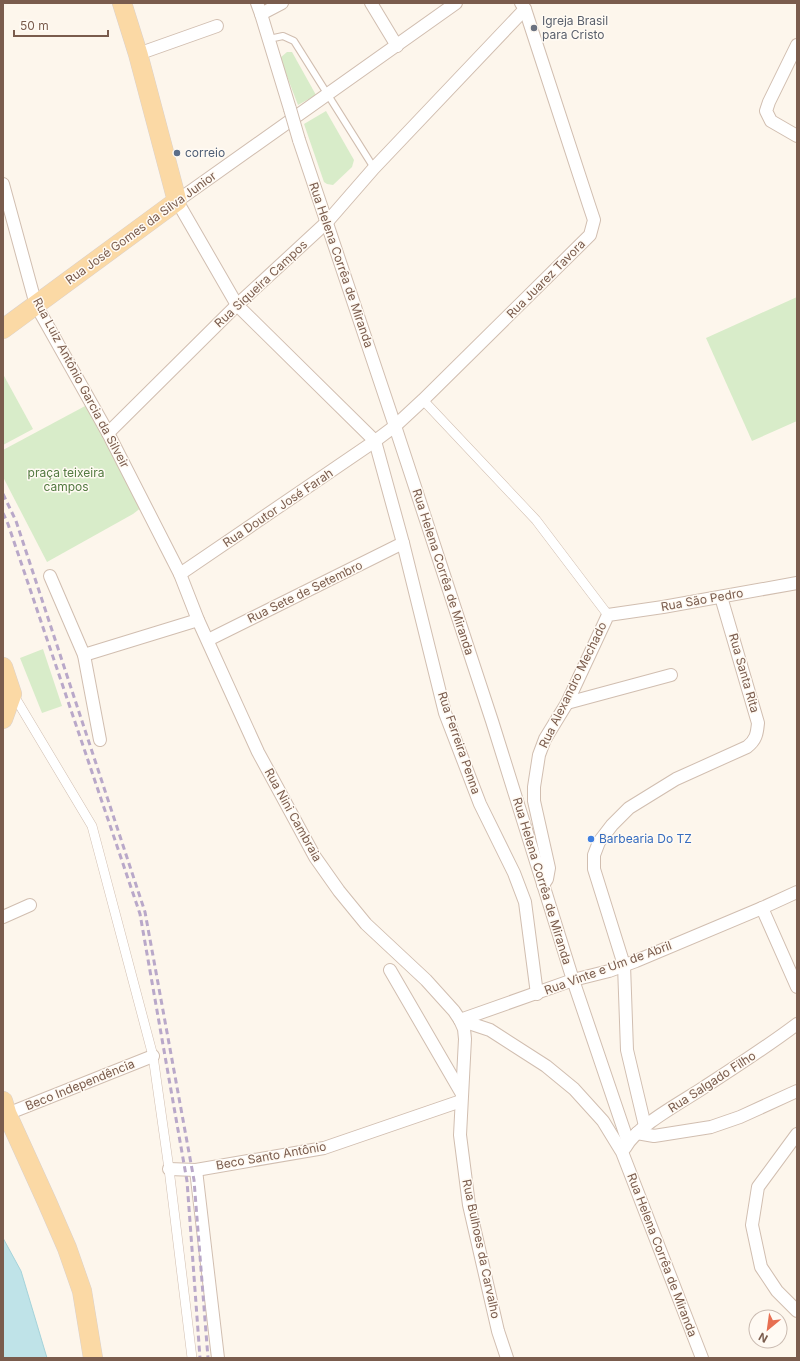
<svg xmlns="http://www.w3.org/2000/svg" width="800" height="1361" viewBox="0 0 800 1361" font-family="Inter,sans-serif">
  <rect width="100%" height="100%" fill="#fdf6ec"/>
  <g fill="#d8ecc9">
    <path d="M 287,52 L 292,52 L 316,95 L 298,105 L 280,58 Z"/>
    <path d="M 326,111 L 354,160 L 352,167 L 333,185 L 327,184 L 324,182 L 304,124 Z"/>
    <path d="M 797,297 L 797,421 L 752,441 L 706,338 Z"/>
    <path d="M 3,374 L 33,429 L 3,445 Z"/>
    <path d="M 87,405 L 142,507 L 133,514 L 47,562 L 3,477 L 3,450 Z"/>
    <path d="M 43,649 L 62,706 L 42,713 L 20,658 Z"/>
  </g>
  <path fill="#bfe3e8" stroke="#a5d3da" d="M 3,1238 L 21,1271 L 47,1358 L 3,1358 Z"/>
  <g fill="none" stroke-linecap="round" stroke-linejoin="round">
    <defs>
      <path id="service" d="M 269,39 L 283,36 L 294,41 L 374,168"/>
      <g id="pedestrian">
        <path d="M 423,400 L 536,520 L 608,615"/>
        <path d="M 13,694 L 92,826 L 153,1056 L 169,1169 L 192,1358"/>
      </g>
      <g id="minor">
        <path d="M 257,3 L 261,14 L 290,109"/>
        <path d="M 371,3 L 397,46"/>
        <path d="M 456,3 L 177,201 L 237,305 L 375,441 L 403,543 L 445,713 L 480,804 L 514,873 L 525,902 L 537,994"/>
        <path d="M 261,14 L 282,3"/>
        <path d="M 797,45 L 769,102 L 766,111 L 771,121 L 797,136"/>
        <path d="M 138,54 L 217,26"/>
        <path d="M 299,140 L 395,426 L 492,721 L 573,980 L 628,1142"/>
        <path d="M 3,184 L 36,305 L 108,433 L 180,574 L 198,620 L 258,752 L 315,857 L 339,891 L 366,924 L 426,980 L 454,1011 L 460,1020 L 464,1029 L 465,1039 L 460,1135 L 469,1205 L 498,1331 L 507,1358"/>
        <path d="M 108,433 L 237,305 L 327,222 L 374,168 L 525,9"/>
        <path d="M 180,574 L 375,441 L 395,426 L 423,400 L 590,235 L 594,220 L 589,205 L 525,9 L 521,3"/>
        <path d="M 50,576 L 84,655 L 100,740"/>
        <path d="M 208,640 L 403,543"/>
        <path d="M 84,655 L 198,620"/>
        <path d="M 567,703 L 671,675"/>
        <path d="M 543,885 L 547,879 L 549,868 L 534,801 L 534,787 L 539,755 L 545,739 L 567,703 L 608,615 L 663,607 L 797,583"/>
        <path d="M 762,908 L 797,987"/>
        <path d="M 3,917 L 30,905"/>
        <path d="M 390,970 L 462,1094"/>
        <path d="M 460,1020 L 490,1030 L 546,1066 L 574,1089 L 603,1121 L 622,1152 L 702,1358"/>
        <path d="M 460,1020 L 573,980 L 609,971 L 636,961 L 762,908 L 797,892"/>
        <path d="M 7,1114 L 153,1056"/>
        <path d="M 645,1126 L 627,1050 L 624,965 L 594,869 L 594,855 L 599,842 L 612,825 L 629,808 L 676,779 L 747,747 C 756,740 757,734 758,723 L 721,597"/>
        <path d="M 637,1133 L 654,1136 L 711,1127 L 740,1117 L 797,1091"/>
        <path d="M 797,1134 L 758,1187 L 752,1225 L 761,1267 L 777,1291 L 797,1311"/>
        <path d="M 625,1148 C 637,1125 684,1101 706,1086 C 737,1066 768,1046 797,1024"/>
        <path d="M 169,1169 L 196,1170 L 324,1148 L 461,1101"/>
        <path d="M 196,1170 L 218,1358"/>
      </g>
      <g id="primary">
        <path d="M 3,329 L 177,201 L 138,54 L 122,3"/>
        <path d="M 3,667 L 12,694 L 3,719"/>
        <path d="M 3,1101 L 7,1114 L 47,1202 L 67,1248 L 82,1291 L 93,1358"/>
      </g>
    </defs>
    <use href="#service" stroke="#d1beb0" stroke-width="8"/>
    <use href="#pedestrian" stroke="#d1beb0" stroke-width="10"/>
    <use href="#minor" stroke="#d1beb0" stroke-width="14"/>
    <use href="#primary" stroke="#dad1cd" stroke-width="20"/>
    <use href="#service" stroke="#fff" stroke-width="6"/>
    <use href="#pedestrian" stroke="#fff" stroke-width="9"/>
    <use href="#minor" stroke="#fff" stroke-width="12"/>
    <use href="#primary" stroke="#fbd9a5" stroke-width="19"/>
    <g stroke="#b9a8c9" stroke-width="3" stroke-dasharray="6 4" stroke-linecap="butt">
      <path d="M 3,494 L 16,521 L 145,912 L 194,1180 L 208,1358"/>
      <path d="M 3,513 L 8,524 L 140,914 L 187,1181 L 200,1358"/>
    </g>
    <defs>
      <path id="minor-bridge" d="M 290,109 L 299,140"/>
    </defs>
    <use href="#minor-bridge" stroke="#d1beb0" stroke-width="14" stroke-linecap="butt"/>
    <use href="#minor-bridge" stroke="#fff" stroke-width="12"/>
  </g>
  <circle fill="#6b7280" stroke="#fffaf3" stroke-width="1.5" cx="534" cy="28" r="4"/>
  <circle fill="#5c6f8a" stroke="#fffaf3" stroke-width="1.5" cx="177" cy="153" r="4"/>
  <circle fill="#3f7fe0" stroke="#fffaf3" stroke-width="1.5" cx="591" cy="839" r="4"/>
  <g text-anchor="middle" stroke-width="3" stroke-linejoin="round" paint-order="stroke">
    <g font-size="12" fill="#5b616d" stroke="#fffaf3" text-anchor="start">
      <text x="542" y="25">Igreja Brasil<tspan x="542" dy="14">para Cristo</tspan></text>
    </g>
    <g font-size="12" fill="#4e5e75" stroke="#fffaf3" text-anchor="start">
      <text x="185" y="157">correio</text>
    </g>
    <g font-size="12" fill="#7a5c4d" stroke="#fffaf3">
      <text transform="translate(141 228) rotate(-36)" y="4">Rua José Gomes da Silva Junior</text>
      <text transform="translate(341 265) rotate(71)" y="4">Rua Helena Corrêa de Miranda</text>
      <text transform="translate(546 279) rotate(-45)" y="4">Rua Juarez Tavora</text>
      <text transform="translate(261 284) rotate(-43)" y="4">Rua Siqueira Campos</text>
      <text transform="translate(81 383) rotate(62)" y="4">Rua Luiz Antônio Garcia da Silveir</text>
      <text transform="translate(278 508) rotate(-34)" y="4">Rua Doutor José Farah</text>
      <text transform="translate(443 572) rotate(72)" y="4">Rua Helena Corrêa de Miranda</text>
      <text transform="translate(305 592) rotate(-26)" y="4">Rua Sete de Setembro</text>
      <text transform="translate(702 600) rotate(-10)" y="4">Rua São Pedro</text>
      <text transform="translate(744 673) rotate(74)" y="4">Rua Santa Rita</text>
      <text transform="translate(573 685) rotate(-64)" y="4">Rua Alexandro Mechado</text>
      <text transform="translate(459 743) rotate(71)" y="4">Rua Ferreira Penna</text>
      <text transform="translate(293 815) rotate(61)" y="4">Rua Nini Cambraia</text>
      <text transform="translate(542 881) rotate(73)" y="4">Rua Helena Corrêa de Miranda</text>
      <text transform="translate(608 968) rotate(-20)" y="4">Rua Vinte e Um de Abril</text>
      <text transform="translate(712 1082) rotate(-33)" y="4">Rua Salgado Filho</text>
      <text transform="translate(80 1085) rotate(-22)" y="4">Beco Independência</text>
      <text transform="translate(271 1156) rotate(-10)" y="4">Beco Santo Antônio</text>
      <text transform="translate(481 1249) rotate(78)" y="4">Rua Bulhoes da Carvalho</text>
      <text transform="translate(662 1255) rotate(69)" y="4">Rua Helena Corrêa de Miranda</text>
    </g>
    <g font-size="12" fill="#537a41" stroke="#fffaf3">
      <text x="66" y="477">praça teixeira<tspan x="66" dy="14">campos</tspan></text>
    </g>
    <g font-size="12" fill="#366cbe" stroke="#fffaf3" text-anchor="start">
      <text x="599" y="843">Barbearia Do TZ</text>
    </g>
  </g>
  <rect width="800" height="1361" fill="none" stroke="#7a5c4d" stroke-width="8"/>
  <g transform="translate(768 1329) rotate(209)"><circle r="19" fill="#fffaf3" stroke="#cabbb1"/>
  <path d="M0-3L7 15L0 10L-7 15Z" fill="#e76f51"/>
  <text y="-6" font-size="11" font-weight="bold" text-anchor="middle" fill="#7a5c4d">N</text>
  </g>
  <path d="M14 30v6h94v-6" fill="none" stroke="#7a5c4d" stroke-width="2"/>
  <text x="20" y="30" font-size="12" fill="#7a5c4d" stroke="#fffaf3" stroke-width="3" paint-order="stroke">50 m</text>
</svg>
